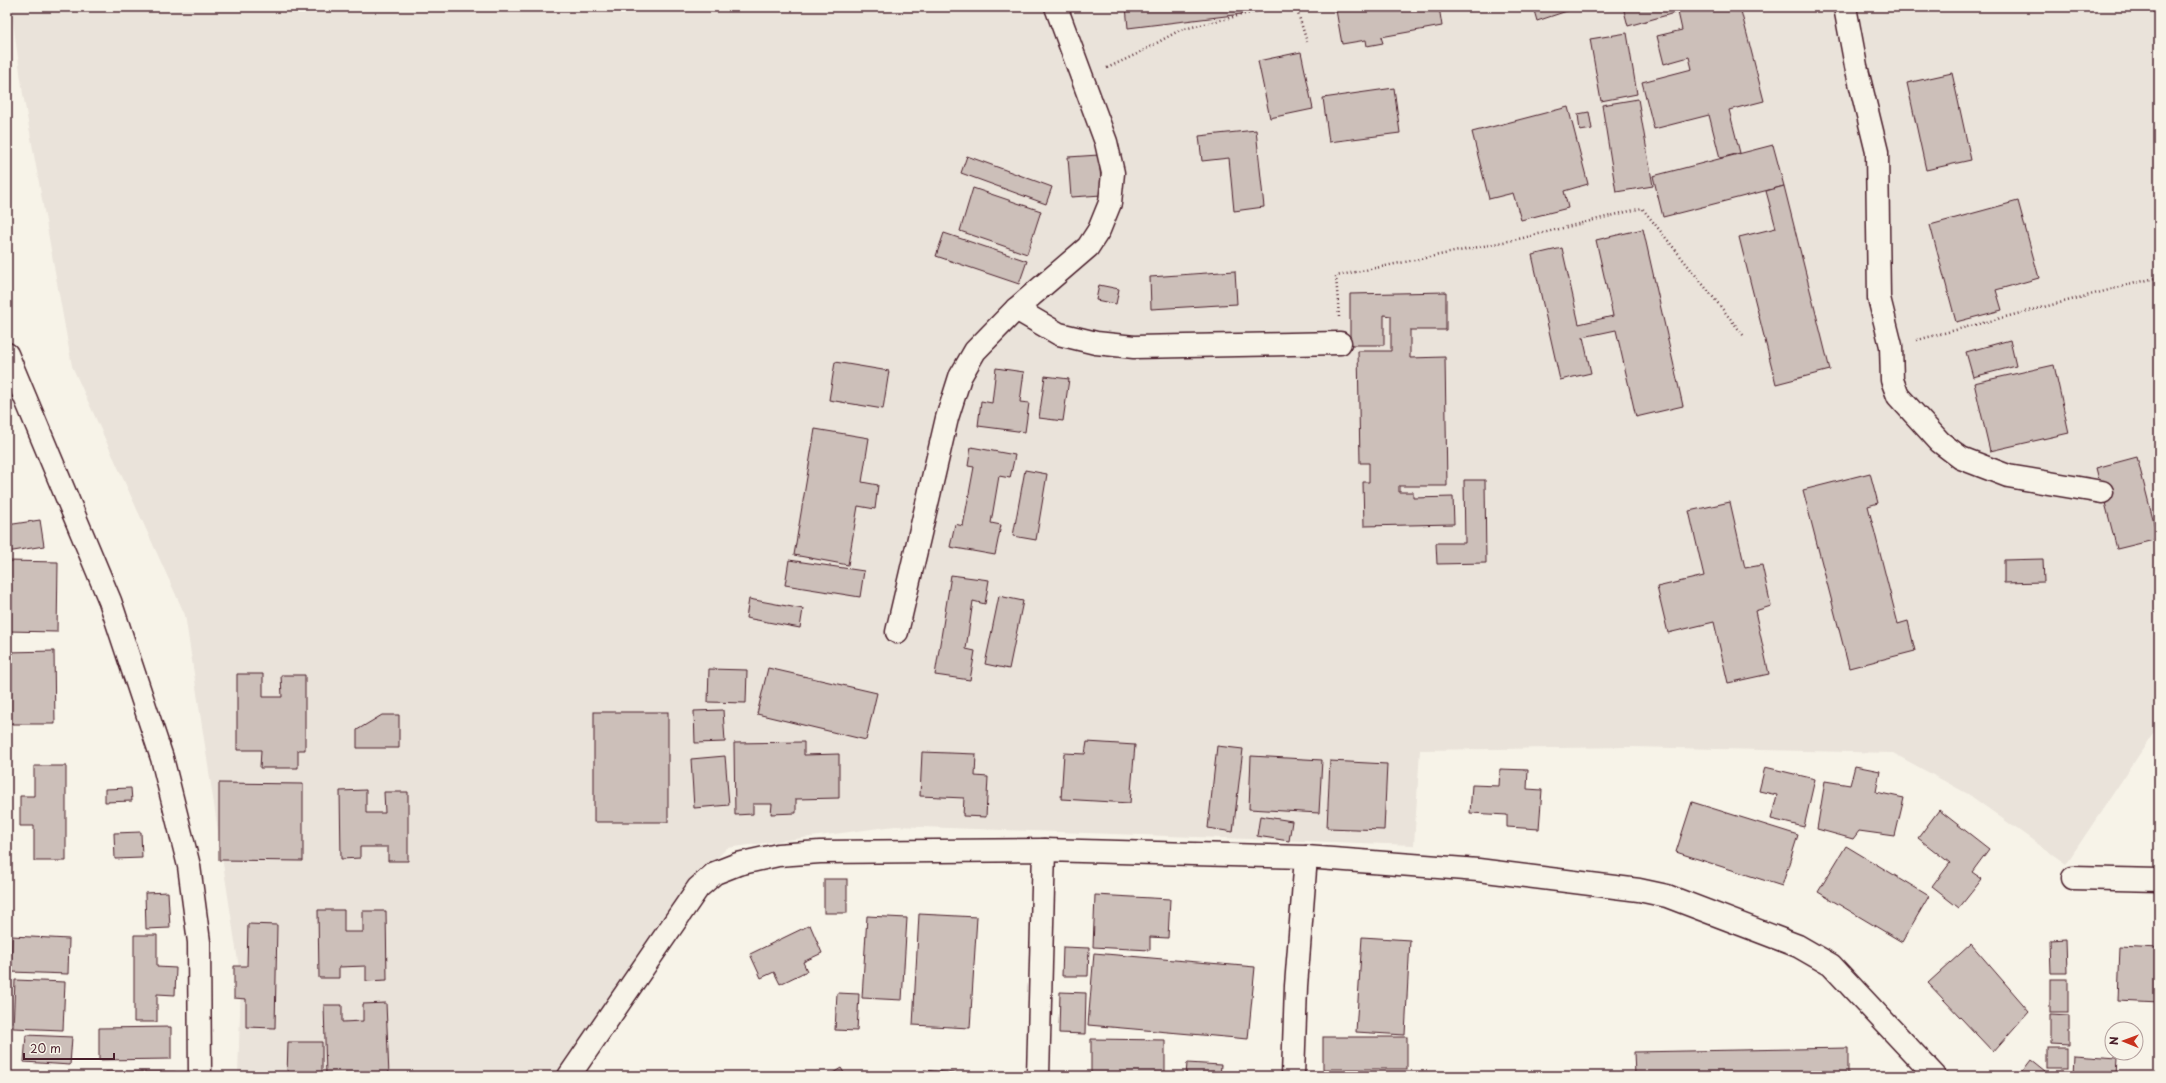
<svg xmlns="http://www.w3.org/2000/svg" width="2166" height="1083" viewBox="0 0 2166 1083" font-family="'Playpen Sans',sans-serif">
  <rect width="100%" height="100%" fill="#f7f3e8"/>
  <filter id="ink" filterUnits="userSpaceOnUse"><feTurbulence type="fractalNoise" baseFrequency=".025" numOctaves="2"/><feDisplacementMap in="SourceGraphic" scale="8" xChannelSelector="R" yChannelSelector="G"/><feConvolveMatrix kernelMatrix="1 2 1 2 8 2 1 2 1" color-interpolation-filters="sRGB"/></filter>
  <g filter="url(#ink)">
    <path fill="#eae3da" d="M 11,7 L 2159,7 L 2159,725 L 2066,864 L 1968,794 L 1893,753 L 1631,747 L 1420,750 L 1414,845 L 895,826 L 727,848 L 682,894 L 559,1076 L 238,1076 L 241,981 L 185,615 L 72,366 L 23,94 Z"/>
    <g fill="#ccbfb9" stroke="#4a1f2b">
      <path d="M 1126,7 L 1242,7 L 1242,14 L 1128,28 Z"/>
      <path d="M 1349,7 L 1439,7 L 1442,26 L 1381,37 L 1383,43 L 1367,46 L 1366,40 L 1342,44 L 1336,10 Z"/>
      <path d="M 1533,7 L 1573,7 L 1573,9 L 1537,21 Z"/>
      <path d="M 1623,7 L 1740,7 L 1764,101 L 1729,110 L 1740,153 L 1720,158 L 1709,115 L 1654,129 L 1642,82 L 1692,69 L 1689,57 L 1664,64 L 1657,36 L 1682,30 L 1678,12 L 1628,26 Z"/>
      <path d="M 1627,33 L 1637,94 L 1601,101 L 1590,39 Z"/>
      <path d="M 1301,52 L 1313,109 L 1270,118 L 1258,61 Z"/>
      <path d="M 1952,73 L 1971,160 L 1926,170 L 1907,83 Z"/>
      <path d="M 1394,88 L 1400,133 L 1329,142 L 1323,98 Z"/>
      <path d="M 1638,99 L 1653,186 L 1616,192 L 1602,105 Z"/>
      <path d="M 1568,107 L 1588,184 L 1564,191 L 1568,208 L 1521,220 L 1513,193 L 1489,199 L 1472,132 Z"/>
      <path d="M 1589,112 L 1592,129 L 1580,131 L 1578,114 Z"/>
      <path d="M 1256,130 L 1264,207 L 1234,211 L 1229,158 L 1202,161 L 1199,136 Z"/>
      <path d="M 1773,145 L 1784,186 L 1663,217 L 1653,176 Z"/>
      <path d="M 1099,155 L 1102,195 L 1071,197 L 1068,157 Z"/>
      <path d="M 967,156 L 1052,187 L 1046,204 L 961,173 Z"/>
      <path d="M 1784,186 L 1830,370 L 1776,384 L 1739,237 L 1776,228 L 1766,191 Z"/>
      <path d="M 973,188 L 1041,211 L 1027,254 L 960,231 Z"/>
      <path d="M 2018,201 L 2039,278 L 1996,290 L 2002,310 L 1956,322 L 1930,225 Z"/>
      <path d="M 1643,229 L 1683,406 L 1636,417 L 1616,330 L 1583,337 L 1591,373 L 1560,380 L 1532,255 L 1562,248 L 1579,324 L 1613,316 L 1596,240 Z"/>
      <path d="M 944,233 L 1027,261 L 1019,284 L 936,256 Z"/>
      <path d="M 1235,271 L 1237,304 L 1151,309 L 1150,277 Z"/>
      <path d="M 1099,285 L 1119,289 L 1116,304 L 1096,300 Z"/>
      <path d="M 1446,292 L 1446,330 L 1410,330 L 1410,358 L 1445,357 L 1447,486 L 1399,486 L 1399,492 L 1413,492 L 1413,498 L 1453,497 L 1454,524 L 1364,526 L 1363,482 L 1369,482 L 1369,463 L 1360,463 L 1358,351 L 1391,351 L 1391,316 L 1384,315 L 1384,345 L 1350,345 L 1350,294 Z"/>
      <path d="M 2010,340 L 2016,366 L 1973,377 L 1966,352 Z"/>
      <path d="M 835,362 L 889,371 L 883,409 L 829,400 Z"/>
      <path d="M 2054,365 L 2069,433 L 1990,451 L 1974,383 Z"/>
      <path d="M 996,368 L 1024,372 L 1020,402 L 1029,403 L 1025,432 L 978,426 L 981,401 L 992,403 Z"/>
      <path d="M 1045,376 L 1069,379 L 1063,421 L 1039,418 Z"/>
      <path d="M 815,429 L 869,438 L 862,482 L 878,485 L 875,509 L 858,506 L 848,565 L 794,555 Z"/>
      <path d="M 971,447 L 1015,455 L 1010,478 L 999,476 L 991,523 L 1001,525 L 995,555 L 950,547 L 955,524 L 963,526 L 974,467 L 968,466 Z"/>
      <path d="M 2137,457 L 2158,539 L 2117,549 L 2096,468 Z"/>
      <path d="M 1025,470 L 1047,474 L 1036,540 L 1013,536 Z"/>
      <path d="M 1870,473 L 1878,503 L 1868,506 L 1898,624 L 1908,621 L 1915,651 L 1849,668 L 1803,490 Z"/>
      <path d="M 1464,480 L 1485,480 L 1486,563 L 1437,564 L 1436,543 L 1465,543 Z"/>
      <path d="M 1730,502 L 1745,568 L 1762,565 L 1771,606 L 1755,611 L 1769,674 L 1728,683 L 1714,622 L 1668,633 L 1657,587 L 1704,576 L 1689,511 Z"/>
      <path d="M 40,520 L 44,546 L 7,552 L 7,525 Z"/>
      <path d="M 2043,559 L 2044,582 L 2004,583 L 2004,560 Z"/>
      <path d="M 789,560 L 864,571 L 860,597 L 785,585 Z"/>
      <path d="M 7,561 L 58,562 L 57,632 L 7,631 Z"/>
      <path d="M 951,575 L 989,580 L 985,604 L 973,601 L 966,649 L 975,651 L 970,680 L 935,675 Z"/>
      <path d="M 999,596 L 1023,601 L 1009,669 L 985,664 Z"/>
      <path d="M 749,599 L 803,609 L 800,628 L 746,618 Z"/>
      <path d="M 54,651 L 55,724 L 7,724 L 7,652 Z"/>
      <path d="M 768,668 L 877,693 L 866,740 L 757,714 Z"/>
      <path d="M 709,669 L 747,670 L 746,703 L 708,702 Z"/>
      <path d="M 237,674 L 263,674 L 263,697 L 282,697 L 281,675 L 305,675 L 305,750 L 298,750 L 298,768 L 260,768 L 261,750 L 237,750 Z"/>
      <path d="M 723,710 L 725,742 L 695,743 L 694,711 Z"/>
      <rect x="594" y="712" width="74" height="110"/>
      <path d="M 382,715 L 399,715 L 399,748 L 357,748 L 357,730 Z"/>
      <path d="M 804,742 L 804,755 L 839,754 L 839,798 L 796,799 L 796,813 L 771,814 L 772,804 L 753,804 L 753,814 L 735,815 L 734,743 Z"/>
      <path d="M 1087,742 L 1135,745 L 1130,803 L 1061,799 L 1064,753 L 1085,754 Z"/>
      <path d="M 1217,746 L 1243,749 L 1233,832 L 1208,828 Z"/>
      <path d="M 922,752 L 976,754 L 975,776 L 988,777 L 986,817 L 963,816 L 964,798 L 920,796 Z"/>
      <path d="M 725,756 L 729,805 L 694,808 L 691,759 Z"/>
      <path d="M 1251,756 L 1322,760 L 1319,813 L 1249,809 Z"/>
      <path d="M 1330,761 L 1387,764 L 1384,830 L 1327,828 Z"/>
      <path d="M 34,766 L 66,766 L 66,861 L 34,861 L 34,826 L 20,826 L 20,796 L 34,796 Z"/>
      <path d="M 1855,766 L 1880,771 L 1876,792 L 1904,798 L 1895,836 L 1859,831 L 1853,839 L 1817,829 L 1825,781 L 1850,785 Z"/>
      <path d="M 1765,767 L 1815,779 L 1804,827 L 1771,819 L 1777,795 L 1759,791 Z"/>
      <path d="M 1500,769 L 1528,770 L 1527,789 L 1542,790 L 1539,829 L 1507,827 L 1507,815 L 1470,813 L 1472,785 L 1499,786 Z"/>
      <path d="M 219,783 L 303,784 L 303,861 L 219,860 Z"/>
      <path d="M 131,788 L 132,801 L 105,802 L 105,789 Z"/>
      <path d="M 366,790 L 366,813 L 385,813 L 384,792 L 408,792 L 408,861 L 388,861 L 388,847 L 360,847 L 360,858 L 341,859 L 340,791 Z"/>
      <path d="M 1692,802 L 1798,835 L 1782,886 L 1676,852 Z"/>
      <path d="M 1939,810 L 1989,849 L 1972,872 L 1982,879 L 1959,908 L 1932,887 L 1950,863 L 1918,838 Z"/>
      <path d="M 1260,816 L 1292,821 L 1289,841 L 1257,836 Z"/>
      <path d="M 141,832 L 142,858 L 115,859 L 114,833 Z"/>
      <path d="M 1846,846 L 1929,896 L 1902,942 L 1818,892 Z"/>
      <rect x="824" y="879" width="23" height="34"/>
      <path d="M 168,892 L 170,928 L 146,929 L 145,893 Z"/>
      <path d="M 1095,895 L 1170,899 L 1168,938 L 1150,937 L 1150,950 L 1093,947 Z"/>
      <path d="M 318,910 L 344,910 L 344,932 L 363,932 L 363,911 L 386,911 L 387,980 L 366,981 L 366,966 L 339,967 L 339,978 L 319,978 Z"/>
      <path d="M 919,914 L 977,917 L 970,1028 L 913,1025 Z"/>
      <path d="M 867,916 L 907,918 L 902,1000 L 862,998 Z"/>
      <path d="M 248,924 L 277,925 L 275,1028 L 246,1027 L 246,999 L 234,998 L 234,966 L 247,966 Z"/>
      <path d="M 810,925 L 822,953 L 803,962 L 807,971 L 780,984 L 774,972 L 761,978 L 750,954 Z"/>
      <path d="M 134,935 L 157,935 L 157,967 L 176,968 L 175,995 L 157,994 L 157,1022 L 134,1022 Z"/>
      <path d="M 12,936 L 69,939 L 68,974 L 11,972 Z"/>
      <path d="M 1362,937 L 1410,940 L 1405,1035 L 1356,1032 Z"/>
      <path d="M 2066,939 L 2067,973 L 2051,973 L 2050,940 Z"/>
      <path d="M 1971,944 L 2029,1011 L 1993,1052 L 1928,983 Z"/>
      <path d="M 2120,946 L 2159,948 L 2159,1003 L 2118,1001 Z"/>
      <path d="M 1063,947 L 1089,948 L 1088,976 L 1062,976 Z"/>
      <path d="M 1094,953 L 1255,967 L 1248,1039 L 1088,1025 Z"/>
      <rect x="2050" y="979" width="18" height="33"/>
      <path d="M 15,980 L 65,982 L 63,1030 L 13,1028 Z"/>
      <path d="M 1060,992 L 1086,993 L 1085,1034 L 1059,1033 Z"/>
      <path d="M 837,993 L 859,994 L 857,1031 L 835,1030 Z"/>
      <path d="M 386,1003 L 389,1076 L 326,1076 L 324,1005 L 342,1005 L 342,1022 L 363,1021 L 363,1004 Z"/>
      <path d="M 2050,1014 L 2069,1015 L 2069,1045 L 2050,1044 Z"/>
      <path d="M 171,1027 L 171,1059 L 99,1060 L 99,1028 Z"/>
      <path d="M 26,1035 L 72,1037 L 70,1065 L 24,1062 Z"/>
      <rect x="1323" y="1037" width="84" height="32"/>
      <path d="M 1091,1039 L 1165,1040 L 1165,1076 L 1111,1076 L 1111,1074 L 1091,1074 Z"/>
      <path d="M 288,1042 L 322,1042 L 322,1076 L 287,1076 Z"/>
      <path d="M 1848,1048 L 1848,1076 L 1635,1076 L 1634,1052 Z"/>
      <rect x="2048" y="1048" width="18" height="20"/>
      <path d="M 2073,1055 L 2118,1058 L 2117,1076 L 2072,1076 Z"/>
      <path d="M 2031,1059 L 2046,1071 L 2043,1076 L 2018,1076 Z"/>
      <path d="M 1187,1063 L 1221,1065 L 1220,1076 L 1186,1076 Z"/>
      <path d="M 841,1068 L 846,1076 L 828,1076 Z"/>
      <path d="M 924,1070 L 975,1075 L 975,1076 L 924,1076 Z"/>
      <rect x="106" y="1072" width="69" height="4"/>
    </g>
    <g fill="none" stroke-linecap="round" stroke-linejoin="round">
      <defs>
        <g id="minor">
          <path d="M 1845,7 L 1856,66 L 1877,152 L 1879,298 L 1891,346 L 1892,380 L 1898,396 L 1940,442 L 1961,458 L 2008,476 L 2102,492"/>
          <path d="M 1016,309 L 1059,334 L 1096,343 L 1134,347 L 1340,343"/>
          <path d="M 7,354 L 110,601 L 162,758 L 189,866 L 199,942 L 200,1076"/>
          <path d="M 897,632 L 947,418 L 960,377 L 975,351 L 1016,309 L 1088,247 L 1099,230 L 1110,203 L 1113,173 L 1106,142 L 1056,7"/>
          <path d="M 2073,878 L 2159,880"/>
          <path d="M 569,1076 L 698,888 L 715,873 L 738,864 L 778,855 L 820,852 L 1044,850 L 1306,857 L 1478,870 L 1639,890 L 1667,896 L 1798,946 L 1831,965 L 1935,1076"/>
          <path d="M 1038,1076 L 1044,850"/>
          <path d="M 1293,1076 L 1296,986 L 1306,857"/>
        </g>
      </defs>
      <use href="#minor" stroke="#4a1f2b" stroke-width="25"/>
      <g stroke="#4a1f2b" stroke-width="2.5" stroke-dasharray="1 3" stroke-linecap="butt">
        <path d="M 1296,7 L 1307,42"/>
        <path d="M 1107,68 L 1137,54 L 1180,30 L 1274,7"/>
        <path d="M 1339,317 L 1336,276 L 1523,238 L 1642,208 L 1744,336"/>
        <path d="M 1917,340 L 2159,277"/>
      </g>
      <use href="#minor" stroke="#f7f3e8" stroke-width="22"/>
    </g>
  </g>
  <rect width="2166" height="1083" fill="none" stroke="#f7f3e8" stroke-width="24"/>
  <rect x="12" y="12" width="2142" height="1059" fill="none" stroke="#4a1f2b" stroke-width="1.5" filter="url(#ink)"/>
  <g transform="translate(2124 1041) rotate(271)"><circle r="19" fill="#f7f3e8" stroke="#b29e9c"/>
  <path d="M0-3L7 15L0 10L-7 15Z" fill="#c8321e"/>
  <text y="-6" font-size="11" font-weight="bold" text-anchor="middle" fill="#4a1f2b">N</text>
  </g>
  <path d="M24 1053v6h90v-6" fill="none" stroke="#4a1f2b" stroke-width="2"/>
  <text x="30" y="1053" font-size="12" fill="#4a1f2b" stroke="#f7f3e8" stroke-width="3" paint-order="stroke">20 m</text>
</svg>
